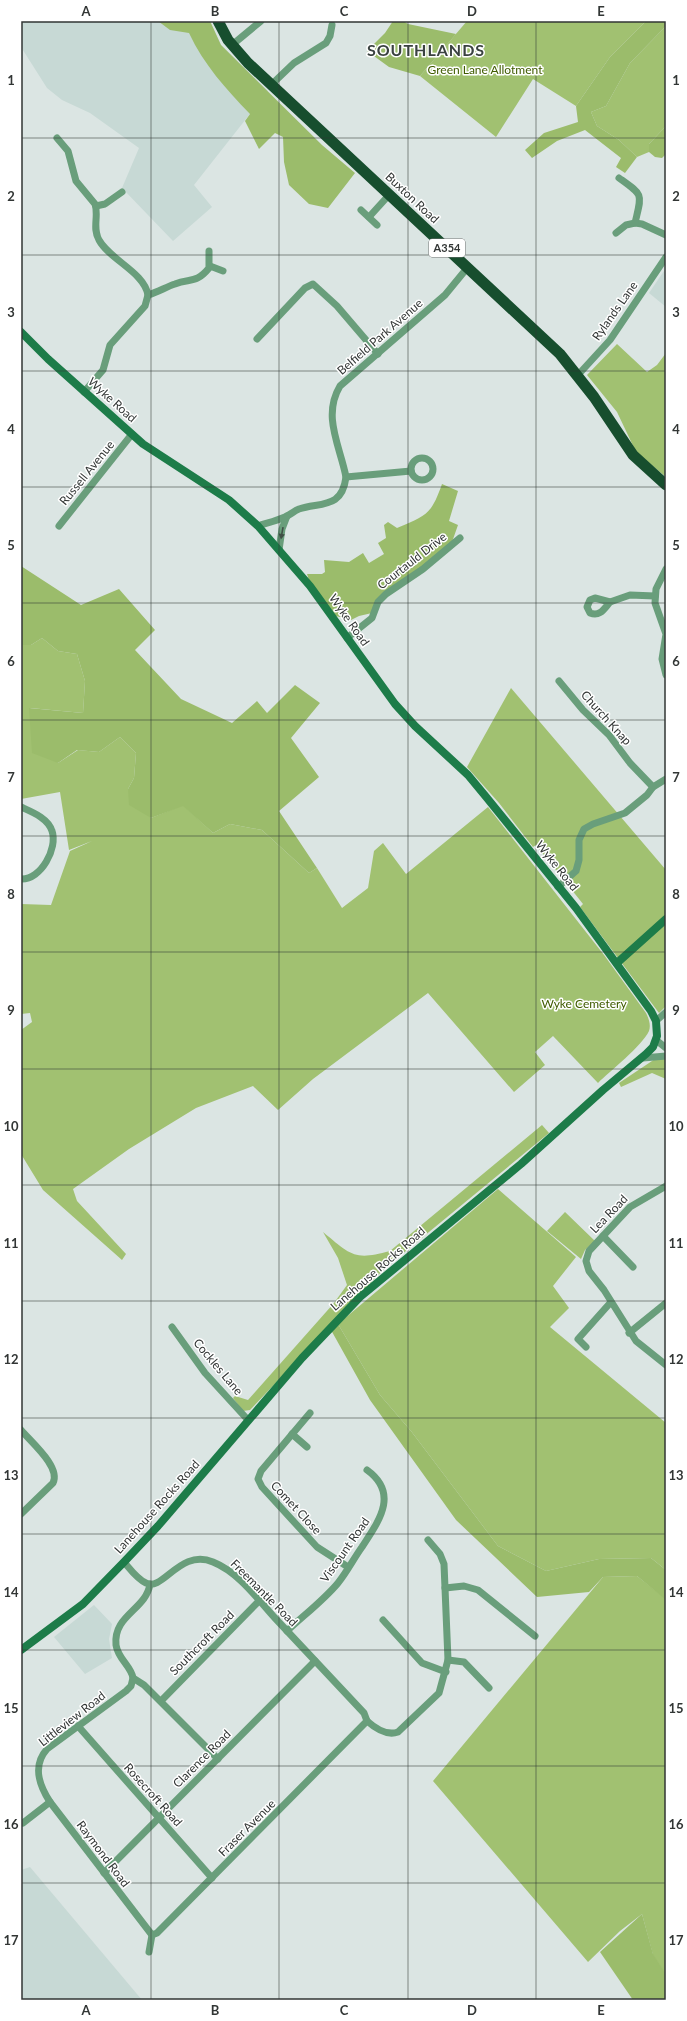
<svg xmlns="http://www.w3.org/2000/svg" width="687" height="2021" viewBox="0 0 687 2021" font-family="Lato,sans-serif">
  <rect width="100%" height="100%" fill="#dbe5e3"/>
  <g fill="#c7d9d5">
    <path d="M 21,21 L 210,21 L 221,45 L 268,91 L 194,185 L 212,207 L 173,241 L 122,188 L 139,148 L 90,113 L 62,100 L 47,88 L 21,47 Z"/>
    <path d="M 666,268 L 666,307 L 649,293 Z"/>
    <path d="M 94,1605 L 112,1624 L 109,1639 L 112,1658 L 85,1674 L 54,1637 Z"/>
    <path d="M 30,1867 L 142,2000 L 21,2000 L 21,1870 Z"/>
  </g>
  <g fill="#a1c171">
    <path d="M 467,21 L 646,21 L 610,57 L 576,106 L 533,79 L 496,137 L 420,76 Z"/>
    <path d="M 666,26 L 666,126 L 649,144 L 649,152 L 637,157 L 619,140 L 597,126 L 591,112 L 606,106 L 630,63 Z"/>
    <path d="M 617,344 L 647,372 L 657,365 L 666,353 L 666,477 L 636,452 L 617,412 L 587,375 Z"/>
    <path d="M 42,638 L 58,651 L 77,654 L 85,681 L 83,713 L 30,708 L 58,763 L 78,750 L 99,752 L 120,737 L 136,753 L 134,778 L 128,789 L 151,818 L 183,805 L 213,833 L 230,824 L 262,830 L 309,873 L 317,868 L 342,908 L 368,888 L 374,851 L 383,843 L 406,874 L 488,807 L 604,955 L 646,1013 C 649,1019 651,1025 649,1031 C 642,1046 610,1071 598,1083 L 553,1036 L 535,1052 L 545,1065 L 514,1092 L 428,993 L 313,1079 L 278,1110 L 253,1086 L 196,1108 L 129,1149 L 73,1189 L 77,1201 L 126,1254 L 122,1260 L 43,1190 L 21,1154 L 21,1030 L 32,1022 L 30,1013 L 21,1014 L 21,904 L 51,905 L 70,851 L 92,841 L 69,850 L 60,792 L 21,799 L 21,645 L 31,645 Z"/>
    <path d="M 511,688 L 666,870 L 666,1006 L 659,1013 L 580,907 L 583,904 L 536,845 L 533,847 L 499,803 L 467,767 Z"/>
    <path d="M 655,1059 L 666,1059 L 666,1079 L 652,1073 L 621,1087 L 619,1083 Z"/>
    <path d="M 542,1125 L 549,1133 L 384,1269 L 250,1410 L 243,1411 L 233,1398 L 235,1396 L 248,1400 L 334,1303 L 347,1285 L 338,1258 L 323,1232 C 351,1255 354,1261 390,1251 Z"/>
    <path d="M 498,1189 L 576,1257 L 553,1286 L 569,1308 L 550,1327 L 666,1423 L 666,1570 L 651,1558 L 599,1559 L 546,1571 L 498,1546 L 411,1431 L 380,1395 L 338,1324 Z"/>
    <path d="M 565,1212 L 595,1241 L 585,1250 L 581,1259 L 547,1231 Z"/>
    <path d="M 637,1576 L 666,1599 L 666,1975 L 653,1955 L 642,1914 L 620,1931 L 588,1962 L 433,1781 L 603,1577 Z"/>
  </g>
  <g fill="#9bbc6b">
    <path d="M 158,21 L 210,21 L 221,45 L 322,145 L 355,173 L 328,208 L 309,204 L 289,185 L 284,162 L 283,137 L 275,133 L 259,149 L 245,121 L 250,114 C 226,89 204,65 189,33 L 170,30 Z"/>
    <path d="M 393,21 L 403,21 L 408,24 L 456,34 L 420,76 L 389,67 L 367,51 L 385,33 Z"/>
    <path d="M 646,21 L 666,21 L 666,26 L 630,63 L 606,106 L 591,112 L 597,126 L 619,140 L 637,157 L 625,173 L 616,167 L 621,158 L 585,130 L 557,141 L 532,158 L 525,150 L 544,133 L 578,122 L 576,106 L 610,57 Z"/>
    <path d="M 666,126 L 666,154 L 662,158 L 655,157 L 649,152 L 649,144 Z"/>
    <path d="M 442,484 L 458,491 L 449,521 L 458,525 L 452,542 L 422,568 L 384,594 L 372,613 L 359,616 L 351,620 L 336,616 L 309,580 L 307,574 L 322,574 L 325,572 L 324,560 L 349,562 L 363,553 L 369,563 L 384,554 L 378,543 L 386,538 L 384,525 L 388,522 L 397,528 C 427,515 431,515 442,484 Z"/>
    <path d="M 21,566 L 81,605 L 119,589 L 155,630 L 135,650 L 181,699 L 232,723 L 257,701 L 267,713 L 295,685 L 320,703 L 291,738 L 319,777 L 279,811 L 317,868 L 309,873 L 262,830 L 230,824 L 213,833 L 183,806 L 151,818 L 129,805 L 128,789 L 134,778 L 136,753 L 120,737 L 99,752 L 77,750 L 58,763 L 32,753 L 29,708 L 83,713 L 85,681 L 77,654 L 58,651 L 42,638 L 31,645 L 21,645 Z"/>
    <path d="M 338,1324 L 380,1395 L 411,1431 L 498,1546 L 546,1571 L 599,1559 L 651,1558 L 666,1570 L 666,1600 L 637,1576 L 603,1577 L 589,1592 L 537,1597 L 456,1520 L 370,1400 L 331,1330 Z"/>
    <path d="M 642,1914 L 653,1954 L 666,1974 L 666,2000 L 633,2000 L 600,1952 Z"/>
  </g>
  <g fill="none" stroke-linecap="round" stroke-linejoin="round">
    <g stroke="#699e7b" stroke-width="7">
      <path d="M 232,45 L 261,21"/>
      <path d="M 271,85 L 294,63 L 326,43 L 330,36 L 332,25"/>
      <path d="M 57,138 L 68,151 L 76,181 L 95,204 C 99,216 92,228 99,240 C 110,260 144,272 148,295 L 145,306 L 110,345 L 103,370 L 84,392"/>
      <path d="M 96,206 L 105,204 L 122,192"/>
      <path d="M 361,210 L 377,225"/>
      <path d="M 369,217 L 389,195"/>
      <path d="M 635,223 L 642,224 L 666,235"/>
      <path d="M 616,233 L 626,225 L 635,223 C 642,193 644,196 619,178"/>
      <path d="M 210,266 L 223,271"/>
      <path d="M 148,295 C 158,292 166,287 175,284 C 190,278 196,284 209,268 L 209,251"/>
      <path d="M 257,339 L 305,288 L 313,284 L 337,306 L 378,354"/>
      <path d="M 578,375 L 610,340 L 666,257"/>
      <circle cx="422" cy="469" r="11"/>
      <path d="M 346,477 L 411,471"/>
      <path d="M 59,526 L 132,434"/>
      <path d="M 258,526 C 267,523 276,521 285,517 C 290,515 294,511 299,509 C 321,502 342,509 346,477 C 340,446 322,416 340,386 L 445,295 L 468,267"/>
      <path d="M 279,550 L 282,529 L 287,516"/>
      <path d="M 666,569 L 656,589 L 655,603 L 666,634 L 662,659 L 666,675"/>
      <path d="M 595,598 L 610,602 C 604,609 600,617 590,613 L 587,607 L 590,600 Z"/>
      <path d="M 610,602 L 630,595 L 655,596"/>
      <path d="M 347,638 L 372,618 L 378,602 L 386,594 L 423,569 L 460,538"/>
      <path d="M 559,681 L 583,710 L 609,735 L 630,763 L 653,787"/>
      <path d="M 21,807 C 32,812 48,818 52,831 C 58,848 41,880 21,879"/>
      <path d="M 558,887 L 576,871 L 579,860 L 579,840 L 584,829 L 593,824 L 625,813 L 647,795 L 653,787 L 666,779"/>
      <path d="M 656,1021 L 666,1012"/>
      <path d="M 656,1040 L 666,1048"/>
      <path d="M 643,1058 L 666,1056"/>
      <path d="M 666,1186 L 630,1207 L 589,1251 L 586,1261 L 589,1271 L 604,1290 L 636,1341 L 666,1365"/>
      <path d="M 603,1236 L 633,1267"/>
      <path d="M 172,1327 L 205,1373 L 248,1420"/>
      <path d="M 629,1333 L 666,1303"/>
      <path d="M 586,1347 L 578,1339 L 611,1302"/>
      <path d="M 310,1413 L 261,1471 L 258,1479 L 262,1487 L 317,1547 L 348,1567"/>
      <path d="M 21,1430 C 31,1442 61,1467 53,1483 L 21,1514"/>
      <path d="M 292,1434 L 307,1447"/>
      <path d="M 124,1562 C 130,1569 137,1579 146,1583 C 163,1592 180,1548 213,1562 C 238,1572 257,1598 274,1617 C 304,1649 334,1681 364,1713 L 367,1721"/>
      <path d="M 150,1584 C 146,1610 113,1615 116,1645 C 118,1659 131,1666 133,1678 L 144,1685 L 218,1759"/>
      <path d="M 445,1588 L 464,1586 L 478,1590 L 535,1636"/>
      <path d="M 383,1620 L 422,1663 L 446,1672"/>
      <path d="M 287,1631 C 304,1615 324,1600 338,1583 C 347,1572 354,1558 362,1547 C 378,1522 400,1494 367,1470"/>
      <path d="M 448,1660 L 464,1662 L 489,1688"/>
      <path d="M 133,1678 L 131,1686 L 126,1691 L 47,1749 C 32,1766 39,1785 50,1802 L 152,1935"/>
      <path d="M 161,1701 L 259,1601"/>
      <path d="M 367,1721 C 376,1729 387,1736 398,1732 L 439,1693 L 448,1660 L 444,1564 L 440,1554 L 428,1540"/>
      <path d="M 78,1726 L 212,1878"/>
      <path d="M 23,1823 L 50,1802"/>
      <path d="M 104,1873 L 315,1661"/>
      <path d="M 149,1952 L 152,1935 L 157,1933 L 367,1721"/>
    </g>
    <g stroke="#1d7c49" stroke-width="8">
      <path d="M 21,332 L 48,359 L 143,444 L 229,500 L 258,526 L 310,586 L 395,704 L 415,726 L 468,775 L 487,798 L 576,908 L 651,1011 L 656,1021 L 657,1036 L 653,1047 L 646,1054 L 603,1090 L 521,1164 L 360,1297 L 302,1358 L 158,1526 L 124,1562 L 83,1604 L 21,1650"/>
      <path d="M 617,963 L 666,919"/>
    </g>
    <path stroke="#174e2e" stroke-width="11" d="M 218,21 L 228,40 L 248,63 L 560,354 L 594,397 L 633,455 L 666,485"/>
  </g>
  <defs><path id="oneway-solid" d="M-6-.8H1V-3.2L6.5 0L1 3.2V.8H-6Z"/></defs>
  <use fill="#405046" href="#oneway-solid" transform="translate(282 533) rotate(100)"/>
  <path fill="none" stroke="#323635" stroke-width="1" stroke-opacity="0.55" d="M 151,21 L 151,2000M 279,21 L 279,2000M 408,21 L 408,2000M 536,21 L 536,2000M 21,138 L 666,138M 21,255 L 666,255M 21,371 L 666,371M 21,487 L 666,487M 21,603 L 666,603M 21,720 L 666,720M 21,836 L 666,836M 21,952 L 666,952M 21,1069 L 666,1069M 21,1185 L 666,1185M 21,1301 L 666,1301M 21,1418 L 666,1418M 21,1534 L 666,1534M 21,1650 L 666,1650M 21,1766 L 666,1766M 21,1883 L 666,1883"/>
  <g text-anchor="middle" stroke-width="3" stroke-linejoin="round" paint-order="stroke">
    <rect fill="#fff" stroke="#707272" stroke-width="1" x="429" y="239" width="36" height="18" rx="3"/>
    <g font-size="11" font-weight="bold" fill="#323635">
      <text x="447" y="252">A354</text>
    </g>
    <g font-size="12" fill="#405c00" stroke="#fff">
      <text x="485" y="74">Green Lane Allotment</text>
      <text x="584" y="1008">Wyke Cemetery</text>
    </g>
    <g font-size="12" fill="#323635" stroke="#fff">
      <text transform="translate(412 198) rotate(43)" y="4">Buxton Road</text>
      <text transform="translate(615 311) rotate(-55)" y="4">Rylands Lane</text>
      <text transform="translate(380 337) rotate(-41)" y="4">Belfield Park Avenue</text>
      <text transform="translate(112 400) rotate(42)" y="4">Wyke Road</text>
      <text transform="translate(87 473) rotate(-51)" y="4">Russell Avenue</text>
      <text transform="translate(412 561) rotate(-38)" y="4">Courtauld Drive</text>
      <text transform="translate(349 620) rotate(55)" y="4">Wyke Road</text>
      <text transform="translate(606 718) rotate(48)" y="4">Church Knap</text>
      <text transform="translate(557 866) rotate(51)" y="4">Wyke Road</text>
      <text transform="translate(609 1214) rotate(-46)" y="4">Lea Road</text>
      <text transform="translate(378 1269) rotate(-41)" y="4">Lanehouse Rocks Road</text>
      <text transform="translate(218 1367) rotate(50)" y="4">Cockles Lane</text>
      <text transform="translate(157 1507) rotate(-48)" y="4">Lanehouse Rocks Road</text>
      <text transform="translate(296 1508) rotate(47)" y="4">Comet Close</text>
      <text transform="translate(345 1550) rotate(-55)" y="4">Viscount Road</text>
      <text transform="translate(264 1593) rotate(45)" y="4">Freemantle Road</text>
      <text transform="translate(202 1643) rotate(-45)" y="4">Southcroft Road</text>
      <text transform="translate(72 1719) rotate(-38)" y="4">Littleview Road</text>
      <text transform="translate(202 1759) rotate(-45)" y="4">Clarence Road</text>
      <text transform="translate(153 1795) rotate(48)" y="4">Rosecroft Road</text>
      <text transform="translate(247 1828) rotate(-45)" y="4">Fraser Avenue</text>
      <text transform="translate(103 1854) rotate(53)" y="4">Raymond Road</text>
    </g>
    <g font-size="16" font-weight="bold" letter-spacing="1" fill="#3a4240" stroke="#fff">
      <text x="426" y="56">SOUTHLANDS</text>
    </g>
  </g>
  <rect width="687" height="2021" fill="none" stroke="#ffffff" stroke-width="44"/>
  <rect x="22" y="22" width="643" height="1977" fill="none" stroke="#323635" stroke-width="1.5"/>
  <g font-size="13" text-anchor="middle" font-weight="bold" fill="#323635">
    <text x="86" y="16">A</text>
    <text x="215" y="16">B</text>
    <text x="344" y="16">C</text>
    <text x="472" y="16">D</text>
    <text x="601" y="16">E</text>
    <text x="11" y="85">1</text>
    <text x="676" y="85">1</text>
    <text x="11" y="201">2</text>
    <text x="676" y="201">2</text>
    <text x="11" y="317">3</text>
    <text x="676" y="317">3</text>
    <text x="11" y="434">4</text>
    <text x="676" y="434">4</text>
    <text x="11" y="550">5</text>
    <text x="676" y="550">5</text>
    <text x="11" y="666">6</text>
    <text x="676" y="666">6</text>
    <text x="11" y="782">7</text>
    <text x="676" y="782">7</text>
    <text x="11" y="899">8</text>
    <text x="676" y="899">8</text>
    <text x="11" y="1015">9</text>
    <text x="676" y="1015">9</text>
    <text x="11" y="1131">10</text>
    <text x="676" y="1131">10</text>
    <text x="11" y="1248">11</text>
    <text x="676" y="1248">11</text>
    <text x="11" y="1364">12</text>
    <text x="676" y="1364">12</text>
    <text x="11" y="1480">13</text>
    <text x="676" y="1480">13</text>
    <text x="11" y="1597">14</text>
    <text x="676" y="1597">14</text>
    <text x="11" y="1713">15</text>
    <text x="676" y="1713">15</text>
    <text x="11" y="1829">16</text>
    <text x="676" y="1829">16</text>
    <text x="11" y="1945">17</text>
    <text x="676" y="1945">17</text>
    <text x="86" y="2015">A</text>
    <text x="215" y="2015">B</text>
    <text x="344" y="2015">C</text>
    <text x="472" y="2015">D</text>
    <text x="601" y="2015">E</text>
  </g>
</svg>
